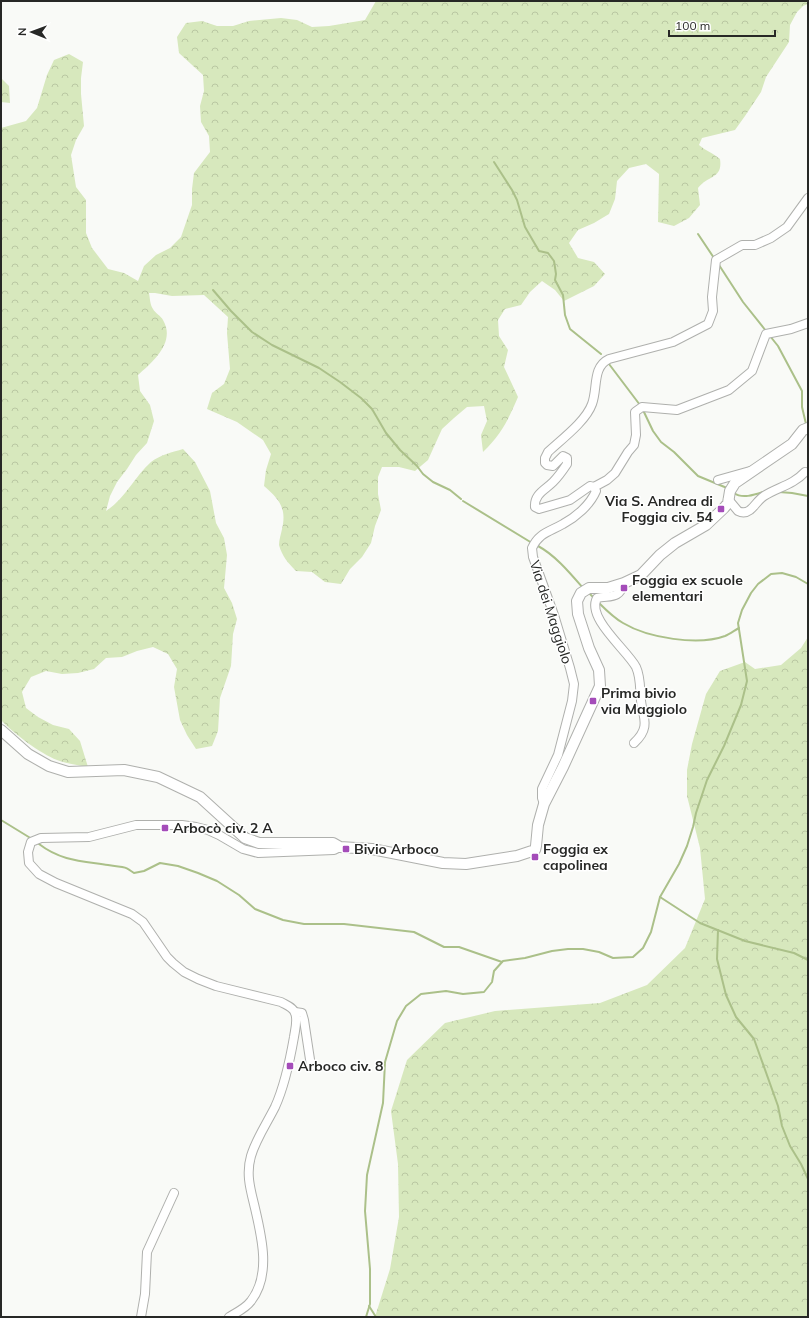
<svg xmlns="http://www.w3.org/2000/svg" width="809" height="1318" viewBox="0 0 809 1318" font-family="Mulish,sans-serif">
  <defs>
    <pattern id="forest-crowns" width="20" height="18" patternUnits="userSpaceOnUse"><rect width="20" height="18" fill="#d7e8bd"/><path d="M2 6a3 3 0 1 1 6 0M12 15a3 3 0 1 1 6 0" fill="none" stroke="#b9c7a2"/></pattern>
  </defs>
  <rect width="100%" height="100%" fill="#f9faf7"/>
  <g fill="url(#forest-crowns)">
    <path d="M 376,1 L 808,1 L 808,4 L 803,6 L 797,12 L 790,25 L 789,42 L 766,77 L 761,92 L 745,116 L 735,130 L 702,138 L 699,145 C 706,151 713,153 720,159 C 723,179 708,175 698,188 L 700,205 L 689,218 L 674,226 L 658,222 L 659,174 L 646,164 L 629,168 L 617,181 L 615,199 L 609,214 L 594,223 L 578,230 L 569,243 L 578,258 L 594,262 L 605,274 L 594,286 L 564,301 L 555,290 L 542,281 L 530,292 L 521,305 L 505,309 L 498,320 L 499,336 L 508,350 L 504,367 L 518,397 C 508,420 502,434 483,452 L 481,435 L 487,421 L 484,406 L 467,407 L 454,418 L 442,429 L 428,460 L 415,471 L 399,467 L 382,467 L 378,477 L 378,494 L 381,510 L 375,526 L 371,543 L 362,557 L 350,569 L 341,584 L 325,582 L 312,572 L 296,571 C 288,563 282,556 279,545 C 279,540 281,534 282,529 C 287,508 279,499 264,486 L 266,470 L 271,454 L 263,440 L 237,422 L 207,409 L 212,393 L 224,384 L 230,369 L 227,333 L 228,317 L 204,295 L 172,296 L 155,293 L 149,293 C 150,298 150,305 153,309 C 155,313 161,316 163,320 C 176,342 153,362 138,375 L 140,391 L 150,405 L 154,421 L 147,443 L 136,455 L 127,469 L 117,482 L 110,496 L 106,511 C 125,499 135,476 151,462 C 160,455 173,452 183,449 L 195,462 L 210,491 L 216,523 L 224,538 L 227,555 L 224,588 L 232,603 L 237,619 L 233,634 L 231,666 L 220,698 L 218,731 L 212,746 L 196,749 L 187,735 L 180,720 L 174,687 L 177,669 L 168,654 L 153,647 L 137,651 L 122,657 L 106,658 L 94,669 L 78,673 L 62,674 L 46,671 L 31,677 L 22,692 L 26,708 L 38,717 L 53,725 L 69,729 L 80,741 L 88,767 C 78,765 67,764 57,760 C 41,754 13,733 1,720 L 1,128 L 26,121 L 37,108 L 47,75 L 54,60 L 69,54 L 83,62 L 81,78 L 81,94 L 84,126 L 76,140 L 71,155 L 76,187 L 86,200 L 86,233 L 92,248 L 108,269 L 124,273 L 138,281 L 144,266 L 156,255 L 170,248 L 181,237 L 192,205 L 192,189 L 194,173 L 210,152 L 209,136 L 201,122 L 200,106 L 204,91 L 203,75 L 179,53 L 177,37 L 186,23 L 202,21 L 217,26 L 233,26 L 249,21 L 281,18 L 297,20 L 312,27 L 329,26 L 365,20 Z"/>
    <path d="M 1,78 L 9,86 L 10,103 L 1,102 Z"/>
    <path d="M 808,637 L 808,1317 L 375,1317 L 390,1269 L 399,1217 L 398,1164 L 391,1111 L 407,1060 L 445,1023 L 495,1011 L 600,1003 L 647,985 L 685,948 L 705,899 L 700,848 L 687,796 L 687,770 L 692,744 L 706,694 L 720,671 L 745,662 L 755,669 L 781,665 L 801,648 Z"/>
  </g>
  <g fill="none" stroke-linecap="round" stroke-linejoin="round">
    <g stroke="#abc089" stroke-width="2">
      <path d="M 494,162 L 512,190 L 517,200 L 525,227 L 539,251 L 548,253 L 554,261 L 556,274 L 555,280 L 563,295 L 565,315 L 570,329 L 601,354"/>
      <path d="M 698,234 L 714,258"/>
      <path d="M 719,265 L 743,302 L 766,331"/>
      <path d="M 213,290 L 231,311 L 252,332 L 272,345 L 319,368 L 340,382 L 361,398 L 372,409 L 386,433 L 400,450 L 417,466 L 423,474 L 433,482 L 450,490 L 461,499"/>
      <path d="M 770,336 L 778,346 L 802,391 L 802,407 L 806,424"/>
      <path d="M 609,364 L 640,405"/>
      <path d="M 643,410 L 653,431 L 661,442 L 674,452 L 698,476 L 727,488"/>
      <path d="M 779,492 L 792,493 L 808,496"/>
      <path d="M 734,493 C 742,499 754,495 763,492"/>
      <path d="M 463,501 L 532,543"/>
      <path d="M 538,546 C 555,555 570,573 583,588"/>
      <path d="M 588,592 L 594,598"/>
      <path d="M 599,603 C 606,610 614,618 623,623 C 648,638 698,646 725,636 C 730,634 735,630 739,628"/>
      <path d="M 1,820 L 32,839"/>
      <path d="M 39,844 C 61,861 82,861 108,865 C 122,868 122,864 134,873 L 144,871 L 160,863 L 178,866 L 198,873 L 217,881 L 239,895 L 255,909 L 283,920 L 304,924 L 344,924 L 414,932 L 444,947 L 459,947 L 502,962"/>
      <path d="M 660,897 L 700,923 L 745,941 L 794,953 L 808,960"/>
      <path d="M 718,930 L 717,959 L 726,995 L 736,1017 L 754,1039 L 778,1106 L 782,1126 L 790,1146 L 801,1164 L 808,1179"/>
      <path d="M 369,1306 L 376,1317"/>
      <path d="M 366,1317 L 370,1304 L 370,1269 L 365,1211 L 367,1175 L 383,1103 L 385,1062 L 397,1021 L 406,1006 L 421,994 L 446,991 L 463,994 L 484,992 L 492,982 L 494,971 L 503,961 L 525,958 L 552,951 L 568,949 L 583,949 L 599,952 L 613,958 L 633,957 L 643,948 L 651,932 L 660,897 L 679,864 L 687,846 L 693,827 L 696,813 L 707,780 L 724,746 L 741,705 L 747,681 L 738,623 L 742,610 L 751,593 L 758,584 L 771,574 L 782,573 L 796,577 L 808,584"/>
    </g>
    <defs>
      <g id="minor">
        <path d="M 718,480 L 750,471"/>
        <path d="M 594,487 L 590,486 L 570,500 L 539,509 L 535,507 C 534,494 545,490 553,482 C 558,477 563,470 567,464 L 567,458 L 563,456 L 553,466 L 547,465 L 545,463 L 545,458 L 548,452 C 562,439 586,421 592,404 C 598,388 592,367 609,359 L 673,342 L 708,324 L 713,311 L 712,297 L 716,260 L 742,245 L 755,245 L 771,238 L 787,227 L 808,198"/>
        <path d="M 594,487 L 607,480 L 615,473 L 628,452 L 634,445 L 636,435 L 635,412 L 642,407 L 677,410 L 729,390 L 752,371 L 766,334 L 791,329 L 808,323"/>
        <path d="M 728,499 L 738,511 C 742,513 746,513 750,510 C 755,506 758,500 764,496 C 778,487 793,485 805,472"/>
        <path d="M 624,583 C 619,600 610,595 597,598 C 586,618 627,650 636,667 C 642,680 639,694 642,707 C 646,723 647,731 634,743"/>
        <path d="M 544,804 L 542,798 L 542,789 L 558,755 L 572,701 L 574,684 L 570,668 L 554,615 L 533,557 L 532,548 C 539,533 549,532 563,524 C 576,517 590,505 596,491 L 594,487"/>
        <path d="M 295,1012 L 302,1013 L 304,1020 L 311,1066"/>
        <path d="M 141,1317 L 145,1294 L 147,1252 L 174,1193"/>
        <path d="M 229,1317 C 236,1313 246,1308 251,1301 C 272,1274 261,1234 254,1204 C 250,1188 246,1173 251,1156 C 256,1139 267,1123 275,1107 C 285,1085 290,1060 294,1037 C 295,1030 298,1020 295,1013 C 293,1007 286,1005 281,1002 L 216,986 L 198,979 L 184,972 L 173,963 L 167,957 L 143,922 L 132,914 L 56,883 L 39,874 L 29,863 L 28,852 L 31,842 L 41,838 L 89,837 L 136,825 L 182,825 L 196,827 L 208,830 L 219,835 L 243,849 L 258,853 L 334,850 L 340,847"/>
      </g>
      <path id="tertiary" d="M 1,730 L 28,754 L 49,766 L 68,772 L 124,770 L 158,777 L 200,797 L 245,838 L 259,843 L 333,843 L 340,847 L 372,849 L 443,863 L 466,864 L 517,856 L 535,850 L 536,846 L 538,825 L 544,804 L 563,767 L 600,686 L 599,670 L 589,648 L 578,614 L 577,601 L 581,593 L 589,588 L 608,588 L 624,583 L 641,575 L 660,555 L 675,543 L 706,525 L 724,508 L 728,503 L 730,491 L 735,483 L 792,444 L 803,430 L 808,428"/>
    </defs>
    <use href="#minor" stroke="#afb0ad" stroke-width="10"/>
    <use href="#tertiary" stroke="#afb0ad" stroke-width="12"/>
    <use href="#minor" stroke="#fff" stroke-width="8"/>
    <use href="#tertiary" stroke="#fff" stroke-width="10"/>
  </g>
  <g fill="#a44cb9" stroke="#fff" stroke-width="1.5">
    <rect x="717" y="505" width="8" height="8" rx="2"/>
    <rect x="620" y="584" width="8" height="8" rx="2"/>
    <rect x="589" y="697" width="8" height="8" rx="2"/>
    <rect x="161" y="824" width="8" height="8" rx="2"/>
    <rect x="342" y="845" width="8" height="8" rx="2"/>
    <rect x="531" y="853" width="8" height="8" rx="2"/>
    <rect x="286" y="1062" width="8" height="8" rx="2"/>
  </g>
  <g text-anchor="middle" stroke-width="3" stroke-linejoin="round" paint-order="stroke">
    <g font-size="14" font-weight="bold" fill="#272826" stroke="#fff" text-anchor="start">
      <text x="713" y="506" text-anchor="end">Via S. Andrea di<tspan x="713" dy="16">Foggia civ. 54</tspan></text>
      <text x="632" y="585">Foggia ex scuole<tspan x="632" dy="16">elementari</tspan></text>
      <text x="601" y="698">Prima bivio<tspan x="601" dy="16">via Maggiolo</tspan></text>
      <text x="173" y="833">Arbocò civ. 2 A</text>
      <text x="354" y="854">Bivio Arboco</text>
      <text x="543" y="854">Foggia ex<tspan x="543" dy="16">capolinea</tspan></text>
      <text x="298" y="1071">Arboco civ. 8</text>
    </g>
    <g font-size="14" fill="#272826" stroke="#fff">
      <text transform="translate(551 612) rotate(72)" y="5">Via dei Maggiolo</text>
    </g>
  </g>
  <rect width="809" height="1318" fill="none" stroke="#272826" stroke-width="4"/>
  <g transform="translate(32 32) rotate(271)" stroke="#ffffff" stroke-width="3" paint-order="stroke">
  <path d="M0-3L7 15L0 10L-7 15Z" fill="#272826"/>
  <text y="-6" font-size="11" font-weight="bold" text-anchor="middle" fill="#272826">N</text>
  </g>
  <path d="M669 30v6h106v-6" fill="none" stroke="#272826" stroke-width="2"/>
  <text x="675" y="30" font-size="12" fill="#272826" stroke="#ffffff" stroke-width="3" paint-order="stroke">100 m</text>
</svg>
